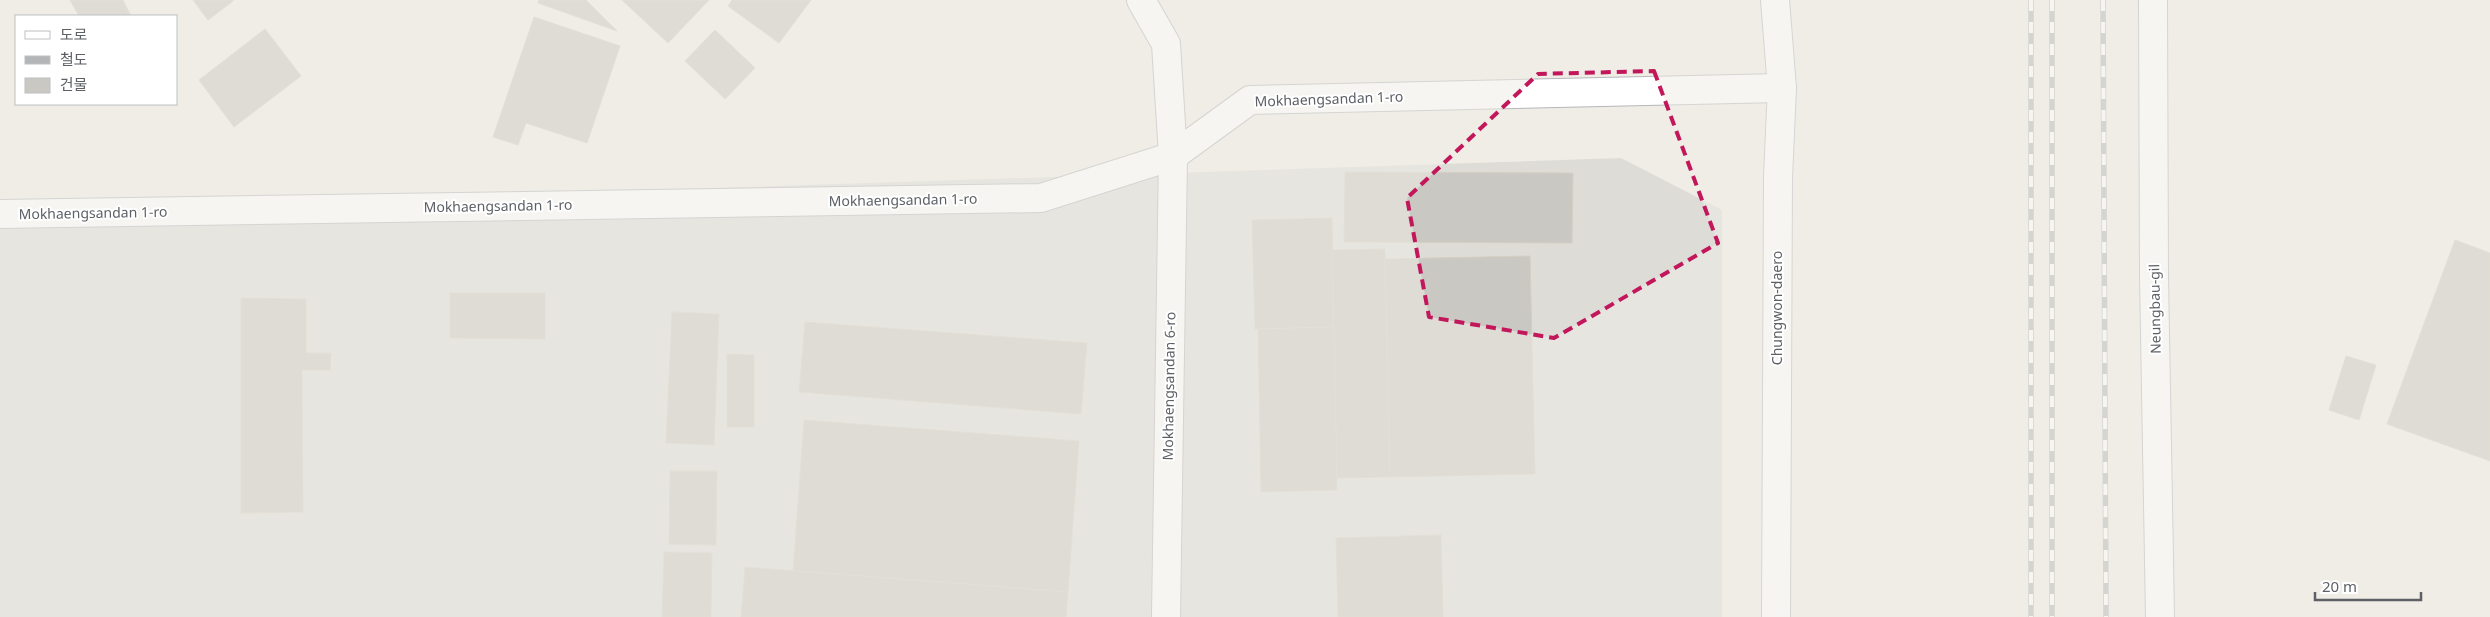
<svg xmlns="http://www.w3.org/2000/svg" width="2490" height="617" viewBox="0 0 2490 617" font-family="'Noto Sans','Noto Sans KR',sans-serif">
  <rect width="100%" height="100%" fill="#efede5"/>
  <path fill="#dedcd7" d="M 1621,158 L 1722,210 L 1722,617 L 0,617 L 0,212 Z"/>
  <g fill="#cac8c2" stroke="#d4cfc3">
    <path d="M 70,0 L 123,0 L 131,16 L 79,16 Z"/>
    <path d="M 193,0 L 233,0 L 233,1 L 208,20 Z"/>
    <path d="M 539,0 L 586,0 L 617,31 L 538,3 Z"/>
    <path d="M 622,0 L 709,0 L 668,43 Z"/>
    <path d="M 732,0 L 811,0 L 779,43 L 728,6 Z"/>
    <path d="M 534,17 L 620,46 L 587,143 L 526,123 L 518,145 L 493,137 Z"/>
    <path d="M 265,29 L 301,76 L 234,127 L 199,80 Z"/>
    <path d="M 715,30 L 755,68 L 725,99 L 685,61 Z"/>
    <path d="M 1345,172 L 1573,173 L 1572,243 L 1344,242 Z"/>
    <path d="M 1332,218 L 1334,327 L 1255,329 L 1252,220 Z"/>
    <path d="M 2455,240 L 2490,253 L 2490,461 L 2387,424 Z"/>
    <path d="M 1385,249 L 1390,477 L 1337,478 L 1332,250 Z"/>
    <path d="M 1530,256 L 1535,474 L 1390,477 L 1385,259 Z"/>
    <path d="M 450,293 L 545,293 L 545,339 L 450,338 Z"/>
    <path d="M 241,298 L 306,299 L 306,353 L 331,353 L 330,370 L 302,370 L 303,512 L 241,513 Z"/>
    <path d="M 672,312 L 719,314 L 714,445 L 666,443 Z"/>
    <path d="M 805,322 L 1087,343 L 1081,414 L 799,392 Z"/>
    <path d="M 1334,327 L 1337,490 L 1261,492 L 1258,329 Z"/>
    <path d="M 727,354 L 754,355 L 754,427 L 727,427 Z"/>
    <path d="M 2346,356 L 2376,365 L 2359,420 L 2329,410 Z"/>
    <path d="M 804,420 L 1079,441 L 1068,592 L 793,571 Z"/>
    <path d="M 670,471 L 717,471 L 716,545 L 669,544 Z"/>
    <path d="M 1441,535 L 1443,617 L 1338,617 L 1336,538 Z"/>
    <path d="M 664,552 L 712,553 L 711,617 L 662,617 Z"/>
    <path d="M 745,567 L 1068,592 L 1066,617 L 741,617 Z"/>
  </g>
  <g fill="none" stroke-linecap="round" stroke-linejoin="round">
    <defs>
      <g id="street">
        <path d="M 1141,0 L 1166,44 L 1173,156 L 1166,617"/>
        <path d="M 2153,0 L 2154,277 L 2160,617"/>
        <path d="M 0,214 L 1041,198 L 1173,156 L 1250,100 L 1782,88"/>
      </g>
      <path id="secondary" d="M 1775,0 L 1782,88 L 1778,177 L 1776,617"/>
    </defs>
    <use href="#street" stroke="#b5b7bc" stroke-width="30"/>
    <use href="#secondary" stroke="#b6b9bf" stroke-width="30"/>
    <use href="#street" stroke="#fff" stroke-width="28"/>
    <use href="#secondary" stroke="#fff" stroke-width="28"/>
    <defs>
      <g id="rail">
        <path d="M 2031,0 L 2031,617"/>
        <path d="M 2052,0 L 2052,617"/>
        <path d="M 2103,0 L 2106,617"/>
      </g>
    </defs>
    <use href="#rail" stroke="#b4b5b6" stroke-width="5.5"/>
    <use href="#rail" stroke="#fff" stroke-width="4" stroke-dasharray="11" stroke-linecap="butt"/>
  </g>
  <path d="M0 0H2490V617H0ZM 1654,71 L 1718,243 L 1554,338 L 1429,317 L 1407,198 L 1538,74 Z" fill="#efede5" fill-opacity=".55" fill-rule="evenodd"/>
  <path fill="none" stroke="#c2185b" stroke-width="4" stroke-dasharray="10 6" stroke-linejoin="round" d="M 1654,71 L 1718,243 L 1554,338 L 1429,317 L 1407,198 L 1538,74 Z"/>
  <g text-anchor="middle" stroke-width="4" stroke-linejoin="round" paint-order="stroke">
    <g font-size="14" fill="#5d6166" stroke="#fff">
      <text transform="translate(1329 99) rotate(-2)" y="5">Mokhaengsandan 1-ro</text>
      <text transform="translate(903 200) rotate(-1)" y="5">Mokhaengsandan 1-ro</text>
      <text transform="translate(498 206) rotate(-1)" y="5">Mokhaengsandan 1-ro</text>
      <text transform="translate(93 213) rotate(-1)" y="5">Mokhaengsandan 1-ro</text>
      <text transform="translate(1777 308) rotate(-90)" y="5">Chungwon-daero</text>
      <text transform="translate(2155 309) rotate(-91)" y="5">Neungbau-gil</text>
      <text transform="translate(1169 386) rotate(-89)" y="5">Mokhaengsandan 6-ro</text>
    </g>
  </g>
  <rect x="15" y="15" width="162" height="90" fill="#ffffff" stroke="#bec0c2"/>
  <rect x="25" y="31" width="25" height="8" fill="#ffffff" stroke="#bec0c2"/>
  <text x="60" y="40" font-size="15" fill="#5d6166">도로</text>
  <rect x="25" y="56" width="25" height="8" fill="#b4b5b6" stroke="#bec0c2"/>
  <text x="60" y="65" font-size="15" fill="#5d6166">철도</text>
  <rect x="25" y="78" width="25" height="15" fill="#cac8c2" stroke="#bec0c2"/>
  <text x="60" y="90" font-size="15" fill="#5d6166">건물</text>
  <path d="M2315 592v8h106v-8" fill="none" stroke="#5d6166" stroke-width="2.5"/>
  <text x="2322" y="592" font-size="15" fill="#5d6166" stroke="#ffffff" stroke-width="4" paint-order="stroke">20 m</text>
</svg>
